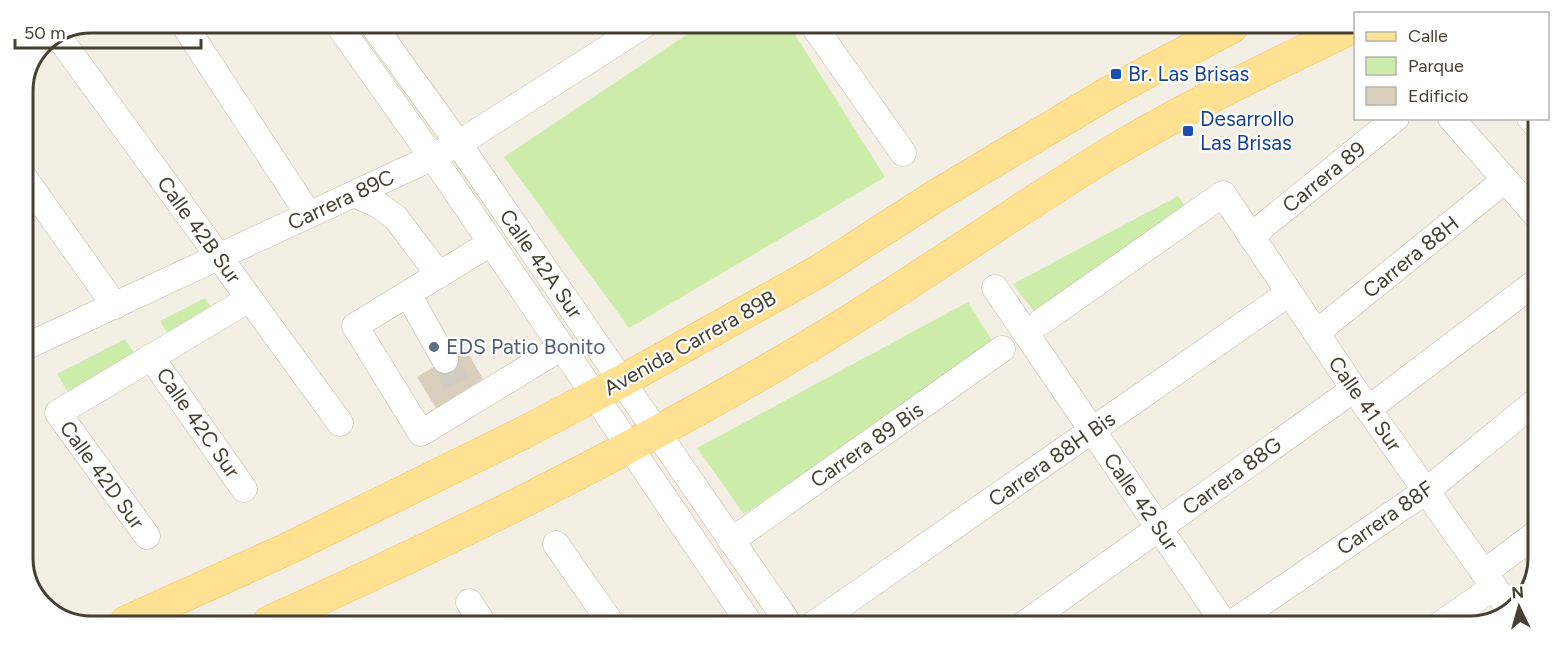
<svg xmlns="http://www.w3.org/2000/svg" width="1561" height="649" viewBox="0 0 1561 649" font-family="Figtree,sans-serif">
  <rect width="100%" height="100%" fill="#f4efe4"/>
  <g fill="#cceca9">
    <path d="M 701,25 L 789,25 L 885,177 L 629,328 L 504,157 Z"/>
    <path d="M 1178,196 L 1186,208 L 1036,314 L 1013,284 Z"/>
    <path d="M 205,298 L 213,311 L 170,337 L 160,321 Z"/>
    <path d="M 968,302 L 994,344 L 744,514 L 697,448 Z"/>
    <path d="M 125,339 L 137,357 L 71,397 L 57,374 Z"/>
  </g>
  <path fill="#d9cebb" d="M 465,348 L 483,379 L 436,408 L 417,377 Z"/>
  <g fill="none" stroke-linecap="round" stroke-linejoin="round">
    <path stroke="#d1ccc1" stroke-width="26" stroke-dasharray="26 13" stroke-linecap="butt" d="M 445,360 L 461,393"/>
    <defs>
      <g id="minor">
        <path d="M 183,23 L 309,215"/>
        <path d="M 337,23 L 447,178 L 750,624"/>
        <path d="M 372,24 L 458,143 L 789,624"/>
        <path d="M 813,25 L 903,153"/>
        <path d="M 58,36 L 340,423"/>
        <path d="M 1451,118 L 1537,216"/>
        <path d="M 1530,118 L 1538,127"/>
        <path d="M 23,176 L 115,306"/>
        <path d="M 354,194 L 377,204 L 396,218 L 439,275"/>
        <path d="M 1251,236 L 1396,118"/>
        <path d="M 491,243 L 355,326 L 421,433 L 562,347"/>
        <path d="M 995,288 L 1226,626"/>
        <path d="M 408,294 L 445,360"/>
        <path d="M 1041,322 L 1223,194 L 1354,389 L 1511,611"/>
        <path d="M 1316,333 L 1505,180"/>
        <path d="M 23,348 L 433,157 L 469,137 L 644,25"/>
        <path d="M 151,357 L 244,489"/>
        <path d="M 1368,409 L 1536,282"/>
        <path d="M 147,536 L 58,413 L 249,299"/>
        <path d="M 731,541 L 1002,349"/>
        <path d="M 556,544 L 611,623"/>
        <path d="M 1484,573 L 1534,535"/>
        <path d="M 469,602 L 483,623"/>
        <path d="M 814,624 L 1289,293"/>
        <path d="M 1023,625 L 1354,389"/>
        <path d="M 1228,626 L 1426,491 L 1535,402"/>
        <path d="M 1438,626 L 1494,587"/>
      </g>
      <g id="major">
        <path d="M 126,622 L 287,549 L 523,433 L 622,381 L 819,271 L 934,197 L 1108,93 L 1232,27"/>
        <path d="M 269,622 C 446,542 622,456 790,357 C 900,293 1002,219 1110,153 C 1188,106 1272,66 1353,27"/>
      </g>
    </defs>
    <use href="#minor" stroke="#c0b7a6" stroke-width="27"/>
    <use href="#major" stroke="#edc358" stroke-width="33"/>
    <use href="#minor" stroke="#fff" stroke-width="26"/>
    <use href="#major" stroke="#ffe191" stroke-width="32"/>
  </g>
  <g fill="#1a4fb4" stroke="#fff" stroke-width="2">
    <rect x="1110" y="68" width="12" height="12" rx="3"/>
    <rect x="1182" y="125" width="12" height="12" rx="3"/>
  </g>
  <circle fill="#5c6f8a" stroke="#fff" stroke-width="2" cx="434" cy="347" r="6"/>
  <g text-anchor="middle" stroke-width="4.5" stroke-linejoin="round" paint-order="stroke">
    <g font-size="21" fill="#164399" stroke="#fff" text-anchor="start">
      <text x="1128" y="81">Br. Las Brisas</text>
      <text x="1200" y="126">Desarrollo<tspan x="1200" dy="24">Las Brisas</tspan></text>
    </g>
    <g font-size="21" fill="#463f33" stroke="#fff">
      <text transform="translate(1324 177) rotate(-39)" y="7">Carrera 89</text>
      <text transform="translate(341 200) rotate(-25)" y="7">Carrera 89C</text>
      <text transform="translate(199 230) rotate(54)" y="7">Calle 42B Sur</text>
      <text transform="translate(1411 257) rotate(-39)" y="7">Carrera 88H</text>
      <text transform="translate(541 264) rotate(55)" y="7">Calle 42A Sur</text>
      <text transform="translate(690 343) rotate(-29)" y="7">Avenida Carrera 89B</text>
      <text transform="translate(1365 404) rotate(55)" y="7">Calle 41 Sur</text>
      <text transform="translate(198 423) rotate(55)" y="7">Calle 42C Sur</text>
      <text transform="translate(867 445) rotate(-35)" y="7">Carrera 89 Bis</text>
      <text transform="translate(1052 459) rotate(-35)" y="7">Carrera 88H Bis</text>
      <text transform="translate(102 475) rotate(54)" y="7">Calle 42D Sur</text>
      <text transform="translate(1232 476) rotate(-36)" y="7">Carrera 88G</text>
      <text transform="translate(1141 502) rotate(55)" y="7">Calle 42 Sur</text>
      <text transform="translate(1385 518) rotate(-35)" y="7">Carrera 88F</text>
    </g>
    <g font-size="21" fill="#4e5e75" stroke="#fff" text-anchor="start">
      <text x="446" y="354">EDS Patio Bonito</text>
    </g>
  </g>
  <path d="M0 0H1561V649H0ZM91 33H1470A58 58 0 0 1 1528 91V558A58 58 0 0 1 1470 616H91A58 58 0 0 1 33 558V91A58 58 0 0 1 91 33Z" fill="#fff" fill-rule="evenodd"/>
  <path fill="none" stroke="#463f33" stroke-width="3" d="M91 33H1470A58 58 0 0 1 1528 91V558A58 58 0 0 1 1470 616H91A58 58 0 0 1 33 558V91A58 58 0 0 1 91 33Z"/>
  <rect x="1354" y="12" width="195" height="108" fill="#ffffff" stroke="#b5b2ad" stroke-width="1.5"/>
  <rect x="1366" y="32" width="30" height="9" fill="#ffe191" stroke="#b5b2ad" stroke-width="1.5"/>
  <text x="1408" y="42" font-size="18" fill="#463f33">Calle</text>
  <rect x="1366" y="57" width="30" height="18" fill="#cceca9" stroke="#b5b2ad" stroke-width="1.5"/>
  <text x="1408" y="72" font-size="18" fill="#463f33">Parque</text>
  <rect x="1366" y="87" width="30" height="18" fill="#d9cebb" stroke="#b5b2ad" stroke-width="1.5"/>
  <text x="1408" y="102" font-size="18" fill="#463f33">Edificio</text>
  <g transform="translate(1519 607) rotate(355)" stroke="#ffffff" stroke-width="4.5" paint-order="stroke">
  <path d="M0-4.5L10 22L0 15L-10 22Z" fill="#463f33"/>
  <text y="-9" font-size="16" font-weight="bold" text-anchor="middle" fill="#463f33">N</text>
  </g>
  <path d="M15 39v9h186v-9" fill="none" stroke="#463f33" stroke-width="3"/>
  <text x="24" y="39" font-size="18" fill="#463f33" stroke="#ffffff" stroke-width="4.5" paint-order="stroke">50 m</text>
</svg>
